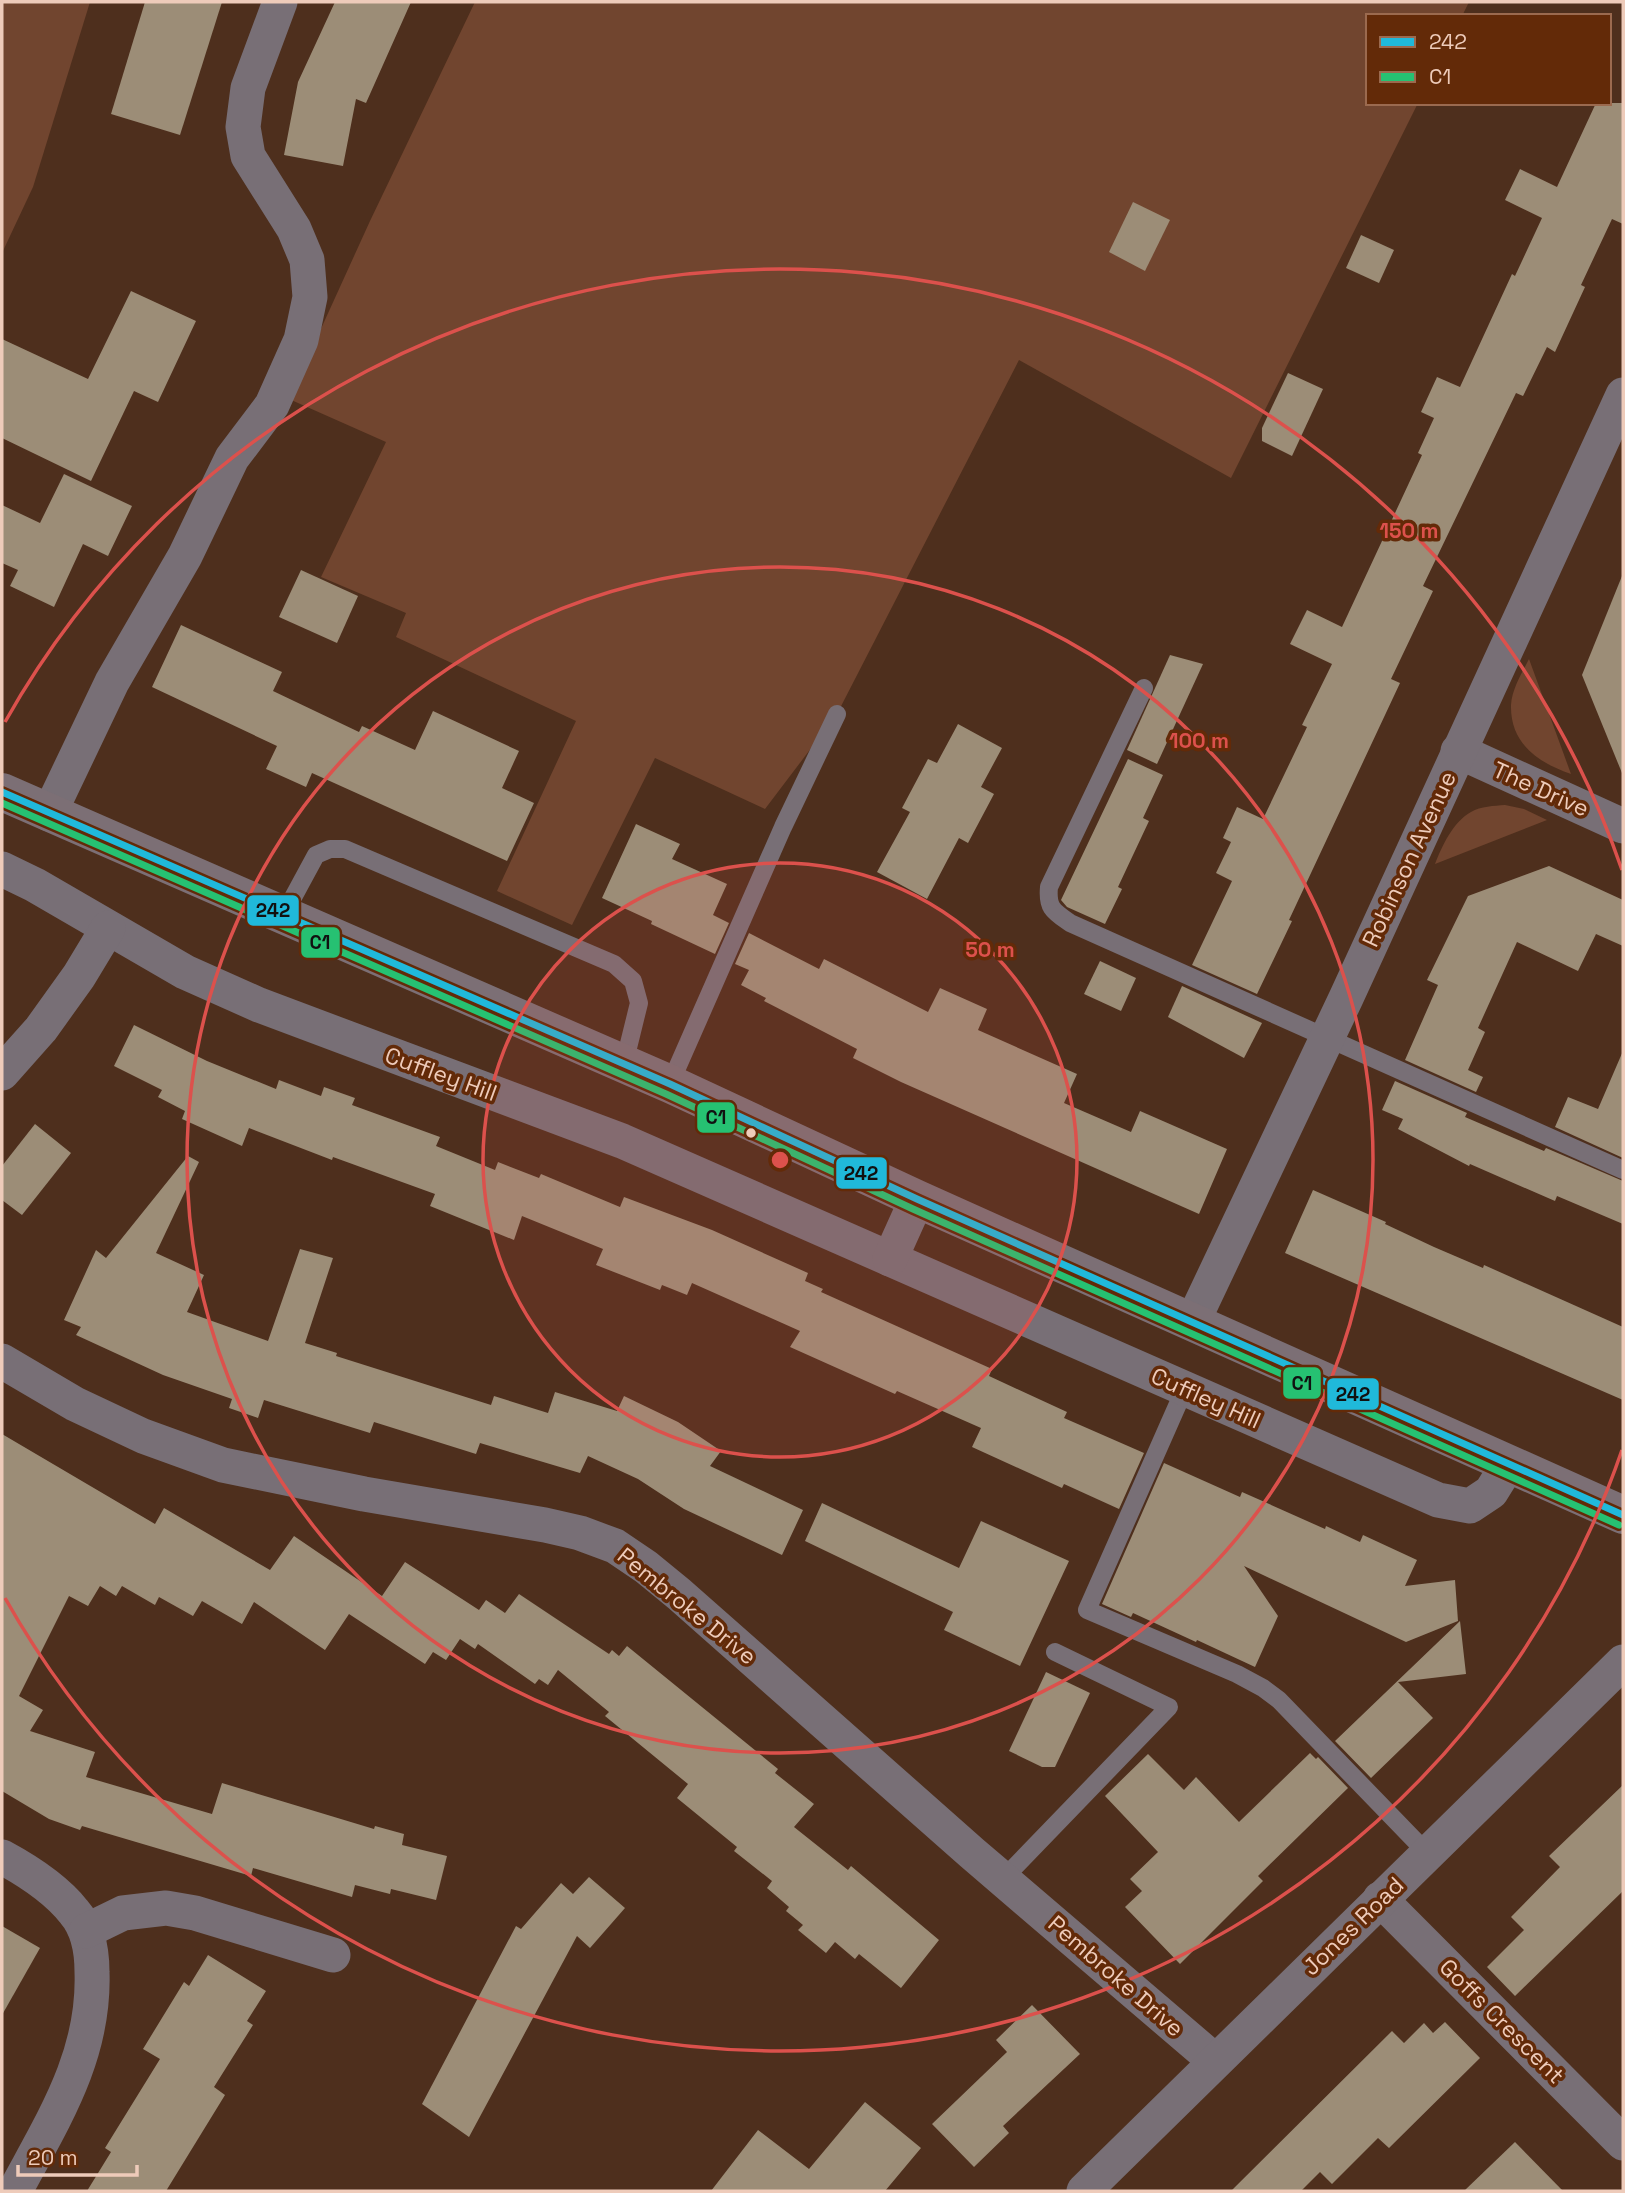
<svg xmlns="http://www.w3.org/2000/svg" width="1625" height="2193" viewBox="0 0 1625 2193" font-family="'Space Grotesk',sans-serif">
  <rect width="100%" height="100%" fill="#4e2f1d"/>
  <g fill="#71452f">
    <path d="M 2,2 L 90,2 L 33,187 L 2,253 Z"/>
    <path d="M 475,2 L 1469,2 L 1462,16 L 1368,16 L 1368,103 L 1418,103 L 1231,478 L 1019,360 L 837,714 L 765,809 L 655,758 L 572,925 L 497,891 L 576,721 L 396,637 L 406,613 L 321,577 L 386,442 L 289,399 L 370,221 Z"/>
    <path d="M 1529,659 L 1571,774 C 1539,763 1510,744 1511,705 C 1512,689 1522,673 1529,659 Z"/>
    <path d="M 1505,805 L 1524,809 L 1547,820 L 1435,864 C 1442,846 1453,822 1471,812 C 1481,806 1494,806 1505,805 Z"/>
  </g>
  <g fill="#9c8d77">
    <path d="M 145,2 L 222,2 L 180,135 L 111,114 Z"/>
    <path d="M 335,2 L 411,2 L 366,103 L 356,99 L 343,166 L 284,155 L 298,82 Z"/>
    <path d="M 1596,103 L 1623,103 L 1623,224 L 1612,219 L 1581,285 L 1585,287 L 1555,352 L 1547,347 L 1523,396 L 1516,393 L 1423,586 L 1433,591 L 1391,679 L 1400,683 L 1289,920 L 1292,921 L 1257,994 L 1192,965 L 1232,881 L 1216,873 L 1231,842 L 1223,838 L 1237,807 L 1263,819 L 1307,727 L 1302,725 L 1332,664 L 1290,644 L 1307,610 L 1342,627 L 1422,455 L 1418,453 L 1434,418 L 1421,412 L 1437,377 L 1460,387 L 1512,274 L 1515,276 L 1542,218 L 1505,200 L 1520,169 L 1557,187 Z"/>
    <path d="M 1133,202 L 1170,220 L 1145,271 L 1109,252 Z"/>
    <path d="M 1361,235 L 1394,250 L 1379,283 L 1346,268 Z"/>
    <path d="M 131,291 L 196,321 L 158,402 L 134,391 L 91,481 L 2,438 L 2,339 L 88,379 Z"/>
    <path d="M 1288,373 L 1323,389 L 1292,456 L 1262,441 L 1262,428 Z"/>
    <path d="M 64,474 L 132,506 L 108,556 L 83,544 L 54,607 L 10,586 L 18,570 L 2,563 L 2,505 L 40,523 Z"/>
    <path d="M 301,570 L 358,596 L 337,643 L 279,617 Z"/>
    <path d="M 1622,576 L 1623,576 L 1622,773 L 1582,675 Z"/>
    <path d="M 181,625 L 282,672 L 273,691 L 359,732 L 362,726 L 415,750 L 433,711 L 519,751 L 502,788 L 534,803 L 507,861 L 312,773 L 306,787 L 266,769 L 277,746 L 152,687 Z"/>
    <path d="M 1170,655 L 1203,664 L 1157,764 L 1127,750 Z"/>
    <path d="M 958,724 L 1002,748 L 981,787 L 994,794 L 968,843 L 959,838 L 927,899 L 877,872 L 910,812 L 902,808 L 928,759 L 937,763 Z"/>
    <path d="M 1128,759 L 1163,775 L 1143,818 L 1149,821 L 1118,887 L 1122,889 L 1105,924 L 1067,907 L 1061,900 Z"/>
    <path d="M 636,824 L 680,844 L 672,859 L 727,884 L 713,915 L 729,923 L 715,954 L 651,924 L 652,921 L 602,898 Z"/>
    <path d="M 1549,866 L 1623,900 L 1623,946 L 1596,934 L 1578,971 L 1517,942 L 1478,1028 L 1485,1032 L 1468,1070 L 1483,1077 L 1476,1092 L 1405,1060 L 1438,985 L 1427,980 L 1468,896 Z"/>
    <path d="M 749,933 L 819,969 L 824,959 L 928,1012 L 940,988 L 987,1009 L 978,1030 L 1077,1074 L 1064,1103 L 1131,1132 L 1140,1111 L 1227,1149 L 1199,1214 L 901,1082 L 853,1058 L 857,1049 L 764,1001 L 766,998 L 741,985 L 749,970 L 735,964 Z"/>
    <path d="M 1100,961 L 1136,978 L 1121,1011 L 1084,994 Z"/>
    <path d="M 1182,986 L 1262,1023 L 1244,1058 L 1168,1017 Z"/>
    <path d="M 134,1025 L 207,1061 L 276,1089 L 279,1080 L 321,1096 L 324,1087 L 355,1098 L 352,1105 L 440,1137 L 436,1146 L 495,1170 L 498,1162 L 539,1178 L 541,1174 L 620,1207 L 624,1197 L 712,1230 L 808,1273 L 805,1281 L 823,1289 L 821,1292 L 992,1369 L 989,1376 L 1067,1412 L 1064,1418 L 1144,1453 L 1119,1509 L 1064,1484 L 1062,1488 L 972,1447 L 981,1428 L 897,1391 L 895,1394 L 790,1347 L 800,1331 L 692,1283 L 687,1295 L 662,1285 L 660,1290 L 596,1265 L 603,1249 L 522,1216 L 514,1240 L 430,1206 L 435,1194 L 333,1157 L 332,1160 L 249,1128 L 242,1146 L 182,1119 L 185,1111 L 158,1097 L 162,1090 L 114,1066 Z"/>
    <path d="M 1623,1051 L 1623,1158 L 1555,1127 L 1568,1097 L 1598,1109 Z"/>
    <path d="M 1395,1081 L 1467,1113 L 1465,1117 L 1544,1151 L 1546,1148 L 1623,1181 L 1623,1224 L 1557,1196 L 1555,1201 L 1470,1164 L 1469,1166 L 1398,1129 L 1403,1119 L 1382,1110 Z"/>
    <path d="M 35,1124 L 71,1153 L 22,1215 L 2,1200 L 2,1166 Z"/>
    <path d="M 188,1156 L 199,1162 L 156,1253 L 204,1275 L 187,1312 L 268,1341 L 300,1249 L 333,1258 L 305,1343 L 337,1353 L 336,1356 L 491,1405 L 494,1396 L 548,1413 L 555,1392 L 617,1411 L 624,1396 L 678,1422 L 721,1451 L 710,1466 L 803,1510 L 782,1555 L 684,1509 L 638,1479 L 588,1456 L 580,1473 L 480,1443 L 476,1454 L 374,1422 L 370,1433 L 264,1400 L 258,1418 L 229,1408 L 232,1399 L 163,1375 L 76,1335 L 81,1327 L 64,1320 L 96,1250 L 106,1258 Z"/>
    <path d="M 1313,1190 L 1386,1222 L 1385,1224 L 1434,1247 L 1483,1268 L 1484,1265 L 1623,1327 L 1623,1400 L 1285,1253 Z"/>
    <path d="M 2,1434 L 155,1524 L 164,1508 L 270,1570 L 294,1536 L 382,1596 L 405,1562 L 479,1610 L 486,1600 L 505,1613 L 519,1594 L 609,1654 L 612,1650 L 619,1656 L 627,1646 L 778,1769 L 775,1773 L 814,1804 L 794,1827 L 848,1870 L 851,1866 L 939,1940 L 901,1988 L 859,1954 L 855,1959 L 835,1942 L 826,1953 L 798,1930 L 803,1925 L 786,1911 L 789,1907 L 767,1888 L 772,1881 L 734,1851 L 737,1847 L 677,1798 L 688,1784 L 605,1716 L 609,1712 L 558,1670 L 548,1685 L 539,1679 L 535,1684 L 478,1644 L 475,1649 L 460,1639 L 446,1660 L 433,1652 L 425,1664 L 349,1614 L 325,1650 L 254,1602 L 242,1624 L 202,1601 L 193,1616 L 159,1597 L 155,1605 L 122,1586 L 116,1596 L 100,1586 L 88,1606 L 69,1596 L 19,1696 L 43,1710 L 30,1731 L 95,1752 L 86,1777 L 212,1814 L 222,1783 L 374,1829 L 375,1826 L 404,1834 L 402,1845 L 447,1856 L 436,1900 L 391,1889 L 390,1894 L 355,1885 L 352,1897 L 253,1868 L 251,1876 L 82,1826 L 80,1830 L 49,1819 L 2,1791 Z"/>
    <path d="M 1164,1463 L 1240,1497 L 1242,1492 L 1325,1529 L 1326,1526 L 1360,1542 L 1363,1535 L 1417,1560 L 1405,1586 L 1455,1580 L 1458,1621 L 1406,1642 L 1244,1566 L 1278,1616 L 1255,1667 L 1197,1640 L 1196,1642 L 1133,1613 L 1131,1617 L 1102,1604 Z"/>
    <path d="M 822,1503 L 959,1568 L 981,1521 L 1069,1561 L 1020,1666 L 944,1630 L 953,1612 L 805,1541 Z"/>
    <path d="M 1460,1621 L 1466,1674 L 1398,1682 L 1433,1718 L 1371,1778 L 1335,1741 Z"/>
    <path d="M 1046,1672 L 1090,1693 L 1055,1767 L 1042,1767 L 1009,1751 Z"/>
    <path d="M 1310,1753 L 1316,1759 L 1318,1757 L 1348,1788 L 1258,1876 L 1263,1881 L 1180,1964 L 1125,1907 L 1142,1891 L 1130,1879 L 1158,1852 L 1105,1796 L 1148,1754 L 1184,1790 L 1196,1777 L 1239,1822 Z"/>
    <path d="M 1623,1785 L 1623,1891 L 1515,1996 L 1487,1967 L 1524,1930 L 1511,1917 L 1560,1867 L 1549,1856 Z"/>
    <path d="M 589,1877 L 625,1908 L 590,1948 L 577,1936 L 469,2137 L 422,2104 L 516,1926 L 521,1929 L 561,1883 L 573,1894 Z"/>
    <path d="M 2,1926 L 40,1948 L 2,2015 Z"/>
    <path d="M 208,1955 L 266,1991 L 247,2021 L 253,2025 L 214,2087 L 225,2095 L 166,2191 L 87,2191 L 111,2152 L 105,2148 L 160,2059 L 143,2049 L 184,1982 L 189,1986 Z"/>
    <path d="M 1032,2005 L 1080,2054 L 1003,2126 L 1009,2133 L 974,2167 L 932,2124 L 1007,2052 L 996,2040 Z"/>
    <path d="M 1445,2022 L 1480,2058 L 1389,2148 L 1378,2138 L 1332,2184 L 1320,2172 L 1301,2191 L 1231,2191 L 1392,2031 L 1404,2043 L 1424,2023 L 1433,2033 Z"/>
    <path d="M 865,2102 L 921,2148 L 885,2191 L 711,2191 L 758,2130 L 809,2169 Z"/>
    <path d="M 1515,2142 L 1563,2191 L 1464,2191 Z"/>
  </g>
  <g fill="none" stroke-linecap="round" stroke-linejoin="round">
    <g stroke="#786f76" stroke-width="18">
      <path d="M 1144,688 L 1049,887 C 1047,908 1053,911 1070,923 L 1623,1170"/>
      <path d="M 283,916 L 316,855 L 330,849 L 345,849 L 614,964 L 633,981 L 639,1003 L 624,1064"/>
      <path d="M 670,1084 L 783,827 L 837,714"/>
      <path d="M 1185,1388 L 1087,1610 L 1237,1674 L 1263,1688 L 1279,1700 L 1427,1853"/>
      <path d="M 1003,1879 L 1169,1707 L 1055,1652"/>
    </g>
    <g stroke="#786f76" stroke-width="35">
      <path d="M 1458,751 L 1623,826"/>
      <path d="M 49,814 L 112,682 L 185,556 L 232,458 L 272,405 L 301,340 L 310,297 L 307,260 L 294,229 L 248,156 L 243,127 L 248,88 L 280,2"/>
      <path d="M 2,869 L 35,885 L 185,972 L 259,1005 L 622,1141 L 1438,1500 L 1470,1506 L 1491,1492 L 1509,1463"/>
      <path d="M 2,1073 L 41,1029 L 79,976 L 108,928"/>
      <path d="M 890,1259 L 917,1199"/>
      <path d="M 1193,1321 L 1346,998 L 1623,395"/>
      <path d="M 2,1361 L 75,1404 L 143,1436 L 223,1465 L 364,1494 L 545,1525 L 580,1533 L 615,1546 L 646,1567 L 679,1594 L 972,1853 L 1215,2061"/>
      <path d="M 2,1857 C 28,1871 55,1888 74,1912 C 88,1928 92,1951 92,1972 C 95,2056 53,2120 15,2191"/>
      <path d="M 1380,1899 L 1623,2143"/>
      <path d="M 86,1931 L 123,1913 L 166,1908 L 195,1913 L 333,1955"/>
      <path d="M 1084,2191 L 1623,1662"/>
    </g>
    <path stroke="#7c6f75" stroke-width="38" d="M 2,792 L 670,1084 L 917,1199 L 1623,1515"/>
    <defs>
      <path id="bus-1" d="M 2,792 L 670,1084 L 917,1199 L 1623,1515"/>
      <path id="bus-2" d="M 2,803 L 666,1094 L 913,1209 L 1619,1525"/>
    </defs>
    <use href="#bus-1" stroke="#632a08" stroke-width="12"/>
    <use href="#bus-2" stroke="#632a08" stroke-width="12"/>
    <use href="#bus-1" stroke="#20b9da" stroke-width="7"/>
    <use href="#bus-2" stroke="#26c172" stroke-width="7"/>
  </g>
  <circle cx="780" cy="1160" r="297" fill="#dc514c" fill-opacity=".12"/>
  <g fill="none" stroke="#dc514c" stroke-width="3.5">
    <circle cx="780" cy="1160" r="297"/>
    <circle cx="780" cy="1160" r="593"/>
    <path d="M1622 1450A890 890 0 0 1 5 1598M5 722A890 890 0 0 1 1622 870"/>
  </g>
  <circle fill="#eecbba" stroke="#632a08" stroke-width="2.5" cx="751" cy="1133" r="6"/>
  <g text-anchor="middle" stroke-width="7" stroke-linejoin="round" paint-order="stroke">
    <g font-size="23" fill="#eecbba" stroke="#632a08">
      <text transform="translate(1541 789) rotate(24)" y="8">The Drive</text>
      <text transform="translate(1409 859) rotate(-65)" y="8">Robinson Avenue</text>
      <text transform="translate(441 1074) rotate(20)" y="8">Cuffley Hill</text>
      <text transform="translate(1206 1398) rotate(24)" y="8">Cuffley Hill</text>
      <text transform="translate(687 1606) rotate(39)" y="8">Pembroke Drive</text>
      <text transform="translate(1353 1926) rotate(-44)" y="8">Jones Road</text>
      <text transform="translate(1116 1976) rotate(41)" y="8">Pembroke Drive</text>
      <text transform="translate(1502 2021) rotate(45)" y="8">Goffs Crescent</text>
    </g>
  </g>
  <circle cx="780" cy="1160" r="10" fill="#dc514c" stroke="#632a08" stroke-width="3.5"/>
  <g font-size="21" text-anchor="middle" font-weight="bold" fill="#dc514c" stroke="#632a08" stroke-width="7" stroke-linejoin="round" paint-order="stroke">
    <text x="1409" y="538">150 m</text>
    <text x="1199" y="748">100 m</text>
    <text x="990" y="957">50 m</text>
  </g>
  <g stroke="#632a08" stroke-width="2.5">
    <rect x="246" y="894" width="54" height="33" rx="7" fill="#20b9da"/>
    <rect x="300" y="926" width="41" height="33" rx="7" fill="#26c172"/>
    <rect x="696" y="1101" width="40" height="33" rx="7" fill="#26c172"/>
    <rect x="835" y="1156" width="53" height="34" rx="7" fill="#20b9da"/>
    <rect x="1282" y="1366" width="40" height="34" rx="7" fill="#26c172"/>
    <rect x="1326" y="1377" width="54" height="34" rx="7" fill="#20b9da"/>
  </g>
  <g font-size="19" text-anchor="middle" font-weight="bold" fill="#111">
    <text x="273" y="917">242</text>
    <text x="320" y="949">C1</text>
    <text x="716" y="1124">C1</text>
    <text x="861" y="1180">242</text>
    <text x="1302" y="1390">C1</text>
    <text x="1353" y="1401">242</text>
  </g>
  <rect width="1625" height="2193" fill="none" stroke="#eecbba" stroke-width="7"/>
  <rect x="1366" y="14" width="245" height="91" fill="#632a08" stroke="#9b6a4f" stroke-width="2"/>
  <rect x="1380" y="37" width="35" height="10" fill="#20b9da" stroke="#9b6a4f" stroke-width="2"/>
  <text x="1429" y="49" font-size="21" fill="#eecbba">242</text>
  <rect x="1380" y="72" width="35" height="10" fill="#26c172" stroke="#9b6a4f" stroke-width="2"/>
  <text x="1429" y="84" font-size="21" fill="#eecbba">C1</text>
  <path d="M18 2165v10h119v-10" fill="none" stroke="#eecbba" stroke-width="3.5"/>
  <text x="28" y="2165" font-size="21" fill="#eecbba" stroke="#632a08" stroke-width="5" paint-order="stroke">20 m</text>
</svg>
